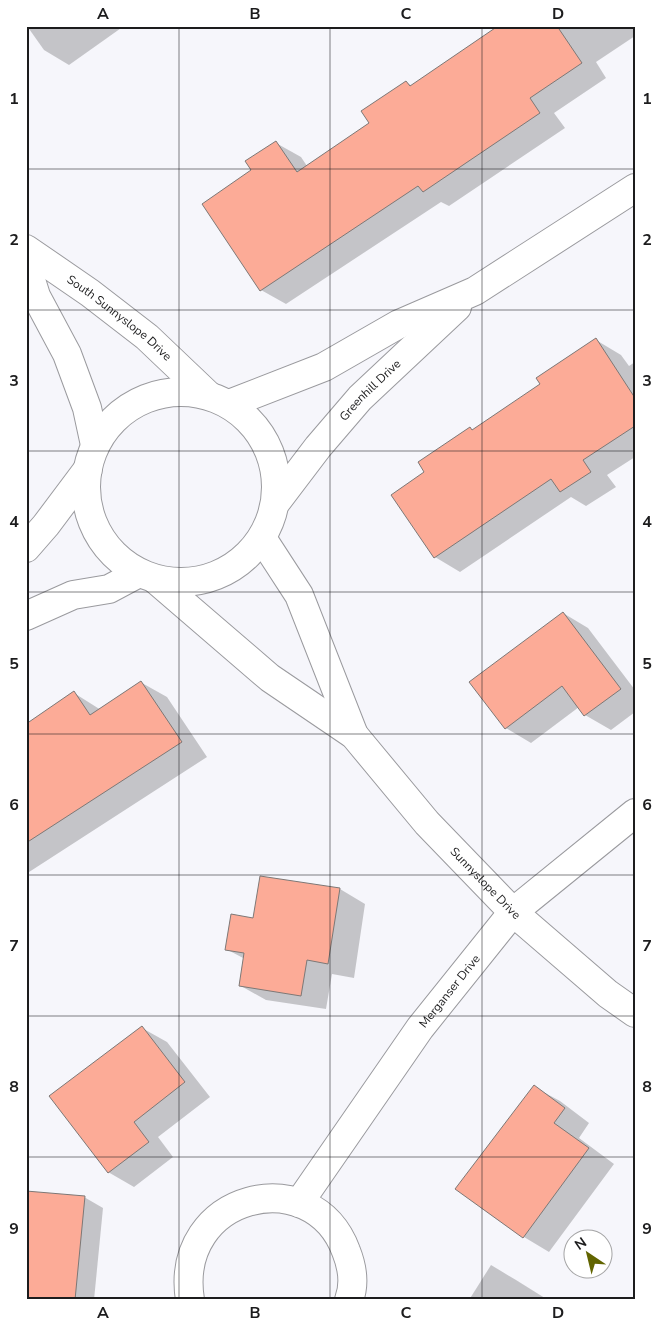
<svg xmlns="http://www.w3.org/2000/svg" width="661" height="1326" viewBox="0 0 661 1326" font-family="'Nunito Sans',sans-serif">
  <rect width="100%" height="100%" fill="#f6f6fb"/>
  <g fill="#0003">
    <path d="M 27,26 L 124,26 L 69,65 L 44,50 Z"/>
    <path d="M 500,26 L 635,26 L 635,36 L 596,62 L 606,78 L 554,113 L 565,128 L 449,206 L 441,202 L 286,304 L 261,290 L 253,171 L 276,143 L 301,157 L 307,166 L 371,124 L 406,82 L 412,86 Z"/>
    <path d="M 596,340 L 621,355 L 629,366 L 635,362 L 635,457 L 607,475 L 616,487 L 586,506 L 571,497 L 460,572 L 435,557 L 426,473 L 470,429 L 473,431 L 542,384 Z"/>
    <path d="M 563,613 L 588,628 L 635,690 L 635,712 L 611,730 L 585,715 L 579,707 L 531,743 L 506,728 L 471,683 Z"/>
    <path d="M 142,683 L 167,697 L 207,757 L 26,874 L 26,743 L 74,693 L 101,710 Z"/>
    <path d="M 261,877 L 340,889 L 365,904 L 354,978 L 332,974 L 326,1009 L 266,1000 L 241,986 L 245,959 L 226,949 L 254,919 Z"/>
    <path d="M 142,1028 L 167,1042 L 210,1097 L 158,1137 L 173,1157 L 134,1187 L 108,1172 Z"/>
    <path d="M 534,1087 L 560,1101 L 589,1123 L 579,1138 L 614,1164 L 549,1252 L 524,1237 L 457,1189 Z"/>
    <path d="M 84,1197 L 103,1208 L 94,1300 L 26,1300 Z"/>
    <path d="M 491,1265 L 516,1280 L 548,1300 L 469,1300 Z"/>
  </g>
  <g fill="#fcab97" stroke="#7d7876">
    <path d="M 498,26 L 557,26 L 582,63 L 530,98 L 540,113 L 423,192 L 418,186 L 260,291 L 202,204 L 251,170 L 245,161 L 276,141 L 297,172 L 369,123 L 361,111 L 406,81 L 410,86 Z"/>
    <path d="M 596,338 L 635,398 L 635,426 L 583,460 L 591,472 L 560,492 L 551,479 L 434,558 L 391,495 L 424,472 L 418,462 L 470,427 L 472,430 L 540,384 L 536,378 Z"/>
    <path d="M 563,612 L 621,689 L 584,716 L 562,686 L 505,729 L 469,682 Z"/>
    <path d="M 141,681 L 182,742 L 26,843 L 26,724 L 74,691 L 90,715 Z"/>
    <path d="M 260,876 L 340,888 L 328,964 L 307,960 L 301,996 L 239,986 L 244,953 L 225,950 L 231,914 L 253,918 Z"/>
    <path d="M 142,1026 L 185,1082 L 134,1122 L 149,1142 L 108,1173 L 49,1096 Z"/>
    <path d="M 534,1085 L 565,1108 L 554,1123 L 589,1148 L 523,1238 L 455,1189 Z"/>
    <path d="M 26,1191 L 85,1196 L 75,1300 L 26,1300 Z"/>
  </g>
  <g fill="none" stroke-linecap="round" stroke-linejoin="round">
    <defs>
      <g id="street">
        <path id="s1" d="M 26,249 L 90,293 L 147,337 L 208,395"/>
        <path d="M 26,264 L 36,296 L 67,354 L 87,408 L 95,445"/>
        <circle cx="181" cy="487" r="95"/>
        <path d="M 229,404 L 324,367 L 399,324 L 475,291 L 635,188"/>
        <path id="s2" d="M 277,501 L 318,447 L 360,398 L 457,307"/>
        <path d="M 262,538 L 299,595 L 354,735"/>
        <path d="M 26,548 L 46,525 L 88,469"/>
        <path id="s3" d="M 156,580 L 270,678 L 354,735 L 427,823 L 513,912 L 608,994 L 635,1013"/>
        <path d="M 26,616 L 73,595 L 109,589 L 139,573"/>
        <path id="s4" d="M 299,1203 L 420,1028 L 513,912 L 635,813"/>
        <path d="M 190,1300 C 173,1194 312,1160 346,1251 C 352,1266 355,1284 349,1300"/>
      </g>
    </defs>
    <use href="#street" stroke="#9a9a9e" stroke-width="30"/>
    <use href="#street" stroke="#fff" stroke-width="28"/>
  </g>
  <path fill="none" stroke="#1c1c1d" stroke-width="1" stroke-opacity="0.55" d="M 179,26 L 179,1300M 330,26 L 330,1300M 482,26 L 482,1300M 26,169 L 635,169M 26,310 L 635,310M 26,451 L 635,451M 26,592 L 635,592M 26,734 L 635,734M 26,875 L 635,875M 26,1016 L 635,1016M 26,1157 L 635,1157"/>
  <g text-anchor="middle" stroke-width="5" stroke-linejoin="round" paint-order="stroke">
    <g font-size="12" fill="#1c1c1d" stroke="#fff">
      <text dy="4" stroke="none"><textPath href="#s1" startOffset="116">South Sunnyslope Drive</textPath></text>
      <text dy="4" stroke="none"><textPath href="#s2" startOffset="145">Greenhill Drive</textPath></text>
      <text dy="4" stroke="none"><textPath href="#s3" startOffset="450">Sunnyslope Drive</textPath></text>
      <text dy="4" stroke="none"><textPath href="#s4" startOffset="260">Merganser Drive</textPath></text>
    </g>
  </g>
  <rect width="661" height="1326" fill="none" stroke="#ffffff" stroke-width="55"/>
  <g transform="translate(588 1254) rotate(325)"><circle r="24" fill="#ffffff" stroke="#a4a4a5"/>
  <path d="M0-4L9 19L0 12L-9 19Z" fill="#616400"/>
  <text y="-8" font-size="14" font-weight="bold" text-anchor="middle" fill="#1c1c1d">N</text>
  </g>
  <rect x="28" y="28" width="606" height="1270" fill="none" stroke="#1c1c1d" stroke-width="2"/>
  <g font-size="16" text-anchor="middle" font-weight="bold" fill="#1c1c1d">
    <text x="103" y="19">A</text>
    <text x="255" y="19">B</text>
    <text x="406" y="19">C</text>
    <text x="558" y="19">D</text>
    <text x="14" y="104">1</text>
    <text x="647" y="104">1</text>
    <text x="14" y="245">2</text>
    <text x="647" y="245">2</text>
    <text x="14" y="386">3</text>
    <text x="647" y="386">3</text>
    <text x="14" y="527">4</text>
    <text x="647" y="527">4</text>
    <text x="14" y="669">5</text>
    <text x="647" y="669">5</text>
    <text x="14" y="810">6</text>
    <text x="647" y="810">6</text>
    <text x="14" y="951">7</text>
    <text x="647" y="951">7</text>
    <text x="14" y="1092">8</text>
    <text x="647" y="1092">8</text>
    <text x="14" y="1234">9</text>
    <text x="647" y="1234">9</text>
    <text x="103" y="1318">A</text>
    <text x="255" y="1318">B</text>
    <text x="406" y="1318">C</text>
    <text x="558" y="1318">D</text>
  </g>
</svg>
